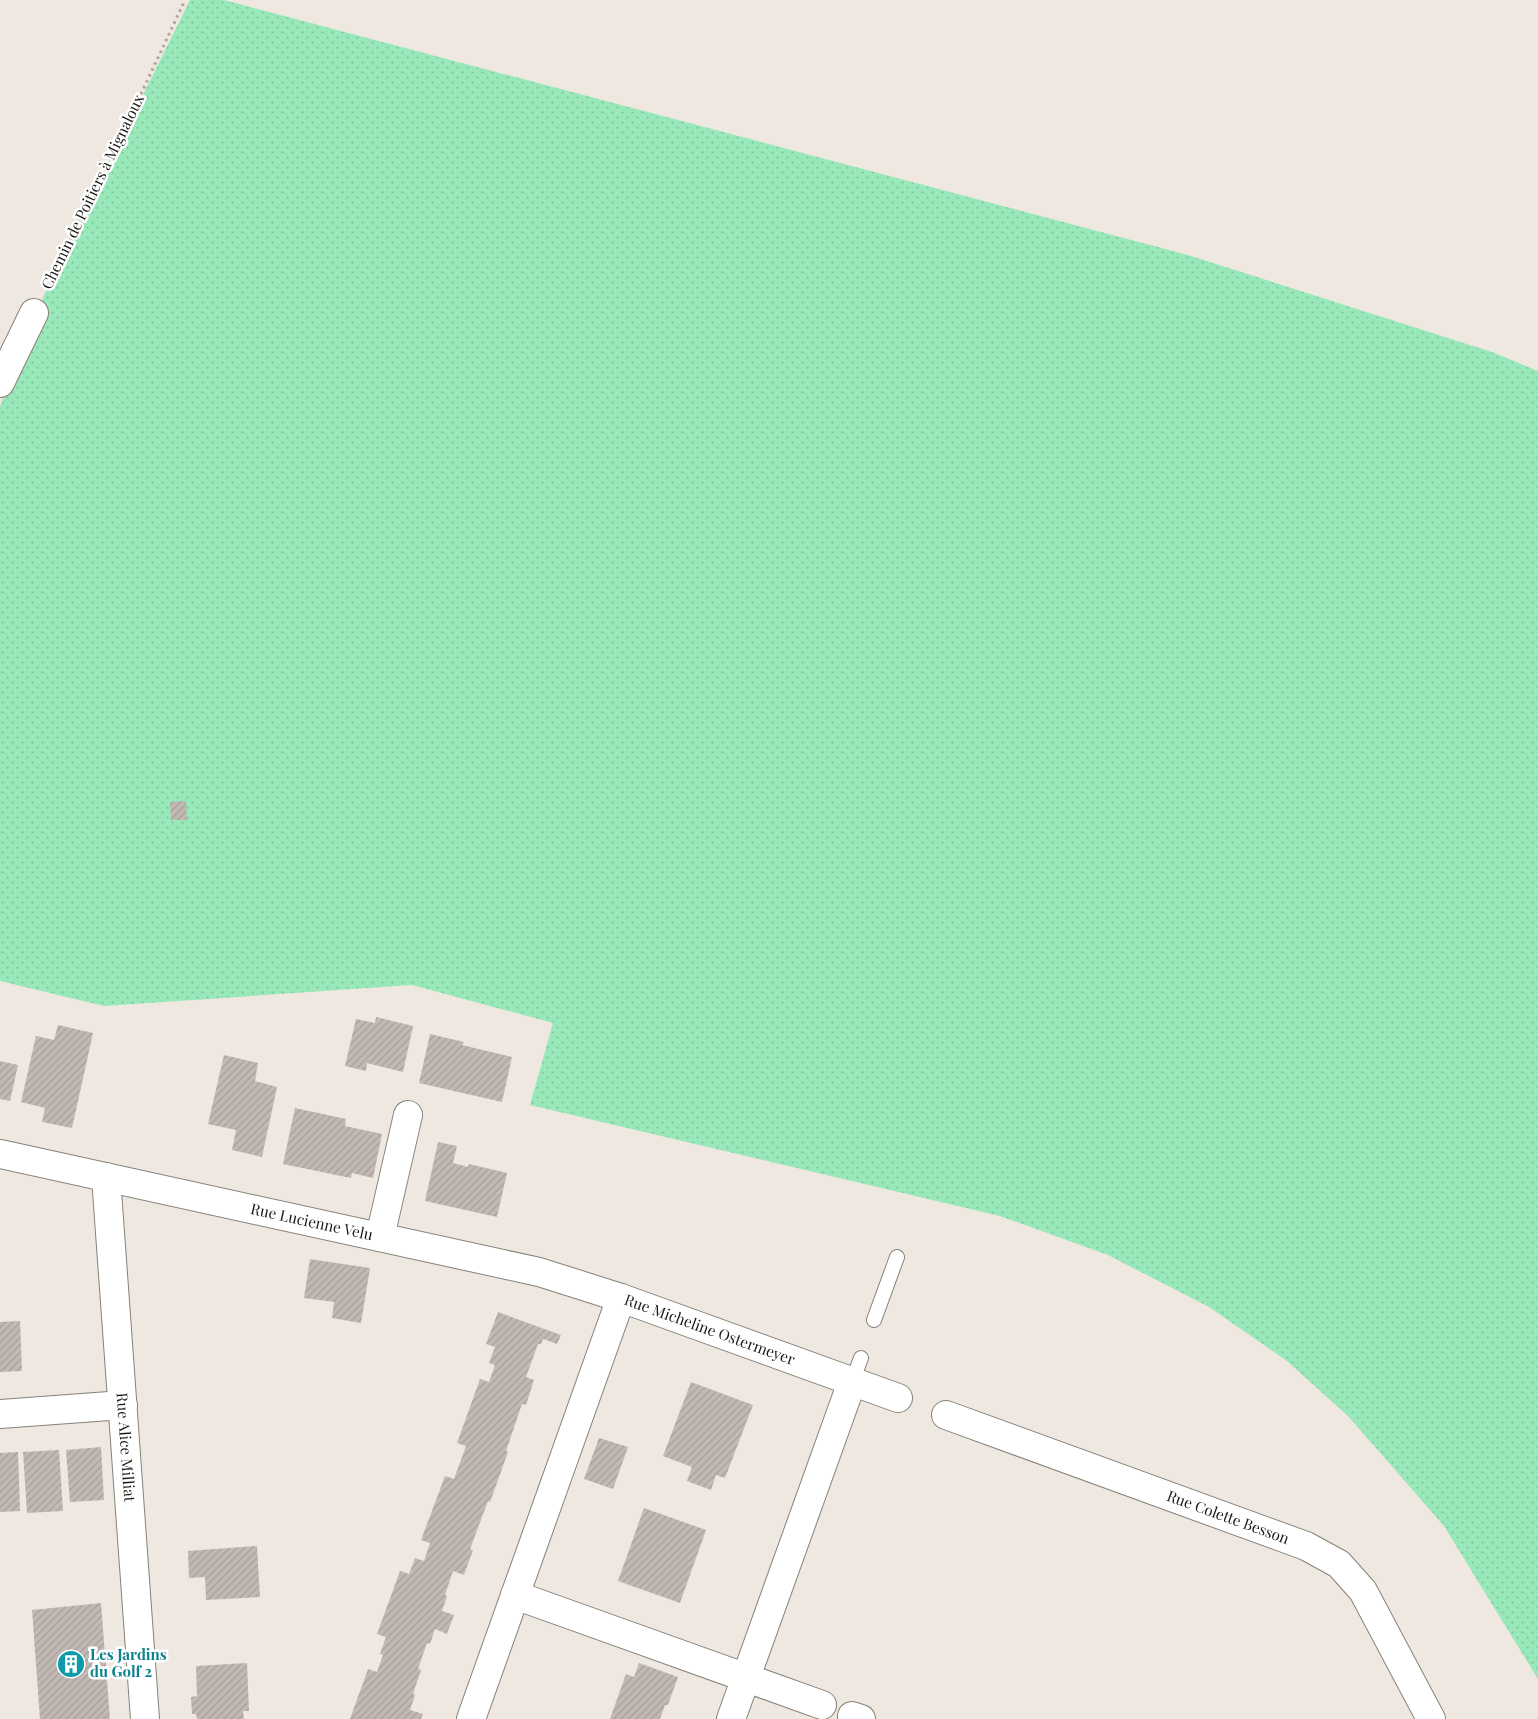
<svg xmlns="http://www.w3.org/2000/svg" width="1538" height="1719" viewBox="0 0 1538 1719" font-family="'Playfair Display',serif">
  <defs>
    <pattern id="grass-dots" width="8" height="8" patternUnits="userSpaceOnUse" patternTransform="scale(1.25)"><rect width="8" height="8" fill="#98e8ba"/><path d="M2 2h.1M6 6h.1" fill="none" stroke="#82c69f" stroke-width="1.8" stroke-linecap="round"/></pattern>
    <pattern id="building-hatch" width="6" height="6" patternUnits="userSpaceOnUse" patternTransform="scale(1.25)"><rect width="6" height="6" fill="#c2b9b5"/><path d="M-1 1l2-2M0 6l6-6M5 7l2-2" fill="none" stroke="#a69e9b"/></pattern>
  </defs>
  <rect width="100%" height="100%" fill="#eee8e0"/>
  <path fill="url(#grass-dots)" d="M 190,0 L 224,0 L 1188,255 L 1492,352 L 1538,371 L 1538,1679 L 1444,1526 L 1348,1416 L 1287,1361 L 1209,1307 L 1108,1255 L 1000,1216 L 530,1105 L 553,1023 L 412,985 L 104,1006 L 0,981 L 0,407 L 45,293 Z"/>
  <g fill="url(#building-hatch)">
    <path d="M 186,801 L 187,820 L 171,820 L 170,802 Z"/>
    <path d="M 376,1017 L 413,1026 L 403,1072 L 367,1063 L 366,1071 L 345,1066 L 356,1019 L 375,1023 Z"/>
    <path d="M 58,1025 L 93,1033 L 72,1128 L 42,1122 L 45,1108 L 21,1102 L 36,1036 L 54,1040 Z"/>
    <path d="M 430,1034 L 464,1042 L 462,1045 L 512,1057 L 502,1102 L 419,1083 Z"/>
    <path d="M 224,1055 L 258,1063 L 255,1081 L 277,1087 L 262,1157 L 232,1150 L 236,1130 L 208,1124 Z"/>
    <path d="M 0,1061 L 18,1065 L 10,1101 L 0,1099 Z"/>
    <path d="M 295,1108 L 346,1119 L 345,1126 L 382,1134 L 373,1178 L 352,1173 L 351,1178 L 283,1164 Z"/>
    <path d="M 438,1142 L 457,1146 L 453,1163 L 468,1167 L 469,1164 L 507,1173 L 497,1217 L 425,1201 Z"/>
    <path d="M 310,1259 L 370,1268 L 361,1323 L 332,1318 L 334,1302 L 304,1298 Z"/>
    <path d="M 498,1312 L 561,1335 L 557,1344 L 543,1339 L 541,1344 L 538,1344 L 526,1377 L 534,1380 L 526,1405 L 522,1404 L 506,1451 L 508,1452 L 490,1502 L 488,1501 L 470,1549 L 473,1550 L 464,1575 L 453,1571 L 445,1595 L 447,1596 L 442,1611 L 454,1615 L 447,1634 L 435,1629 L 430,1644 L 427,1643 L 418,1669 L 421,1670 L 413,1694 L 415,1695 L 410,1710 L 423,1714 L 421,1719 L 350,1719 L 368,1669 L 377,1672 L 383,1655 L 380,1654 L 386,1637 L 377,1634 L 400,1571 L 409,1574 L 415,1558 L 424,1561 L 430,1543 L 421,1540 L 445,1476 L 454,1479 L 466,1446 L 457,1443 L 480,1379 L 489,1382 L 495,1365 L 489,1363 L 495,1347 L 486,1344 Z"/>
    <path d="M 20,1321 L 22,1371 L 0,1372 L 0,1322 Z"/>
    <path d="M 691,1382 L 753,1405 L 725,1478 L 716,1475 L 711,1490 L 687,1481 L 692,1467 L 663,1456 Z"/>
    <path d="M 599,1438 L 628,1447 L 613,1489 L 584,1479 Z"/>
    <path d="M 101,1447 L 104,1500 L 70,1502 L 66,1450 Z"/>
    <path d="M 59,1450 L 63,1511 L 27,1513 L 23,1452 Z"/>
    <path d="M 18,1452 L 20,1511 L 0,1512 L 0,1453 Z"/>
    <path d="M 644,1508 L 706,1530 L 680,1603 L 618,1581 Z"/>
    <path d="M 257,1546 L 260,1597 L 206,1600 L 205,1577 L 189,1578 L 188,1551 Z"/>
    <path d="M 101,1603 L 110,1719 L 40,1719 L 32,1610 Z"/>
    <path d="M 247,1663 L 249,1711 L 243,1711 L 244,1719 L 197,1719 L 196,1714 L 192,1714 L 191,1697 L 197,1696 L 196,1666 Z"/>
    <path d="M 639,1663 L 678,1677 L 668,1705 L 665,1705 L 660,1719 L 610,1719 L 626,1674 L 634,1677 Z"/>
  </g>
  <g fill="none" stroke-linecap="round" stroke-linejoin="round">
    <defs>
      <g id="service">
        <path d="M 874,1320 L 897,1257"/>
        <path d="M 852,1382 L 861,1358"/>
      </g>
      <g id="minor">
        <path d="M 0,383 L 34,313"/>
        <path id="s1" d="M 0,1154 L 539,1272 L 621,1298"/>
        <path id="s2" d="M 106,1177 L 145,1719"/>
        <path d="M 380,1237 L 408,1115"/>
        <path d="M 0,1414 L 123,1405"/>
        <path id="s3" d="M 946,1415 L 1306,1546 L 1339,1564 L 1363,1591 L 1431,1719"/>
        <path d="M 515,1595 L 822,1705"/>
        <path d="M 852,1716 L 861,1719"/>
        <path id="s4" d="M 471,1719 L 621,1298 L 898,1398"/>
        <path d="M 731,1719 L 852,1382"/>
      </g>
    </defs>
    <use href="#service" stroke="#86817a" stroke-width="16"/>
    <use href="#minor" stroke="#86817a" stroke-width="30"/>
    <path stroke="#aba6a0" stroke-width="3" stroke-dasharray="2.5 4" stroke-linecap="butt" d="M 47,287 L 111,158 L 185,0"/>
    <use href="#service" stroke="#fff" stroke-width="14"/>
    <use href="#minor" stroke="#fff" stroke-width="28"/>
  </g>
  <defs>
    <symbol id="building-disc" viewBox="-11 -11 22 22"><circle r="9.5" fill="#0f9aa8" stroke="#fff"/><path d="M-4-6H4V6H1V3H-1V6H-4ZM-2.5-4.3h1.7v1.8h-1.7ZM.8-4.3h1.7v1.8H.8ZM-2.5-1h1.7V.8h-1.7ZM.8-1h1.7V.8H.8Z" fill="#fff"/></symbol>
  </defs>
  <g fill-rule="evenodd">
    <use href="#building-disc" x="55" y="1648" width="32" height="32"/>
  </g>
  <g text-anchor="middle" stroke-width="5" stroke-linejoin="round" paint-order="stroke">
    <g font-size="15" fill="#1b1916" stroke="#fff">
      <text transform="translate(93 192) rotate(-64)" y="5">Chemin de Poitiers à Mignaloux</text>
      <text dy="5" stroke="none"><textPath href="#s1" startOffset="319">Rue Lucienne Velu</textPath></text>
      <text dy="5" stroke="none"><textPath href="#s4" startOffset="541">Rue Micheline Ostermeyer</textPath></text>
      <text dy="5" stroke="none"><textPath href="#s2" startOffset="271">Rue Alice Milliat</textPath></text>
      <text dy="5" stroke="none"><textPath href="#s3" startOffset="300">Rue Colette Besson</textPath></text>
    </g>
    <g font-size="15" font-weight="bold" fill="#0d838f" stroke="#fff" text-anchor="start">
      <text x="90" y="1660">Les Jardins<tspan x="90" dy="17">du Golf 2</tspan></text>
    </g>
  </g>
</svg>
